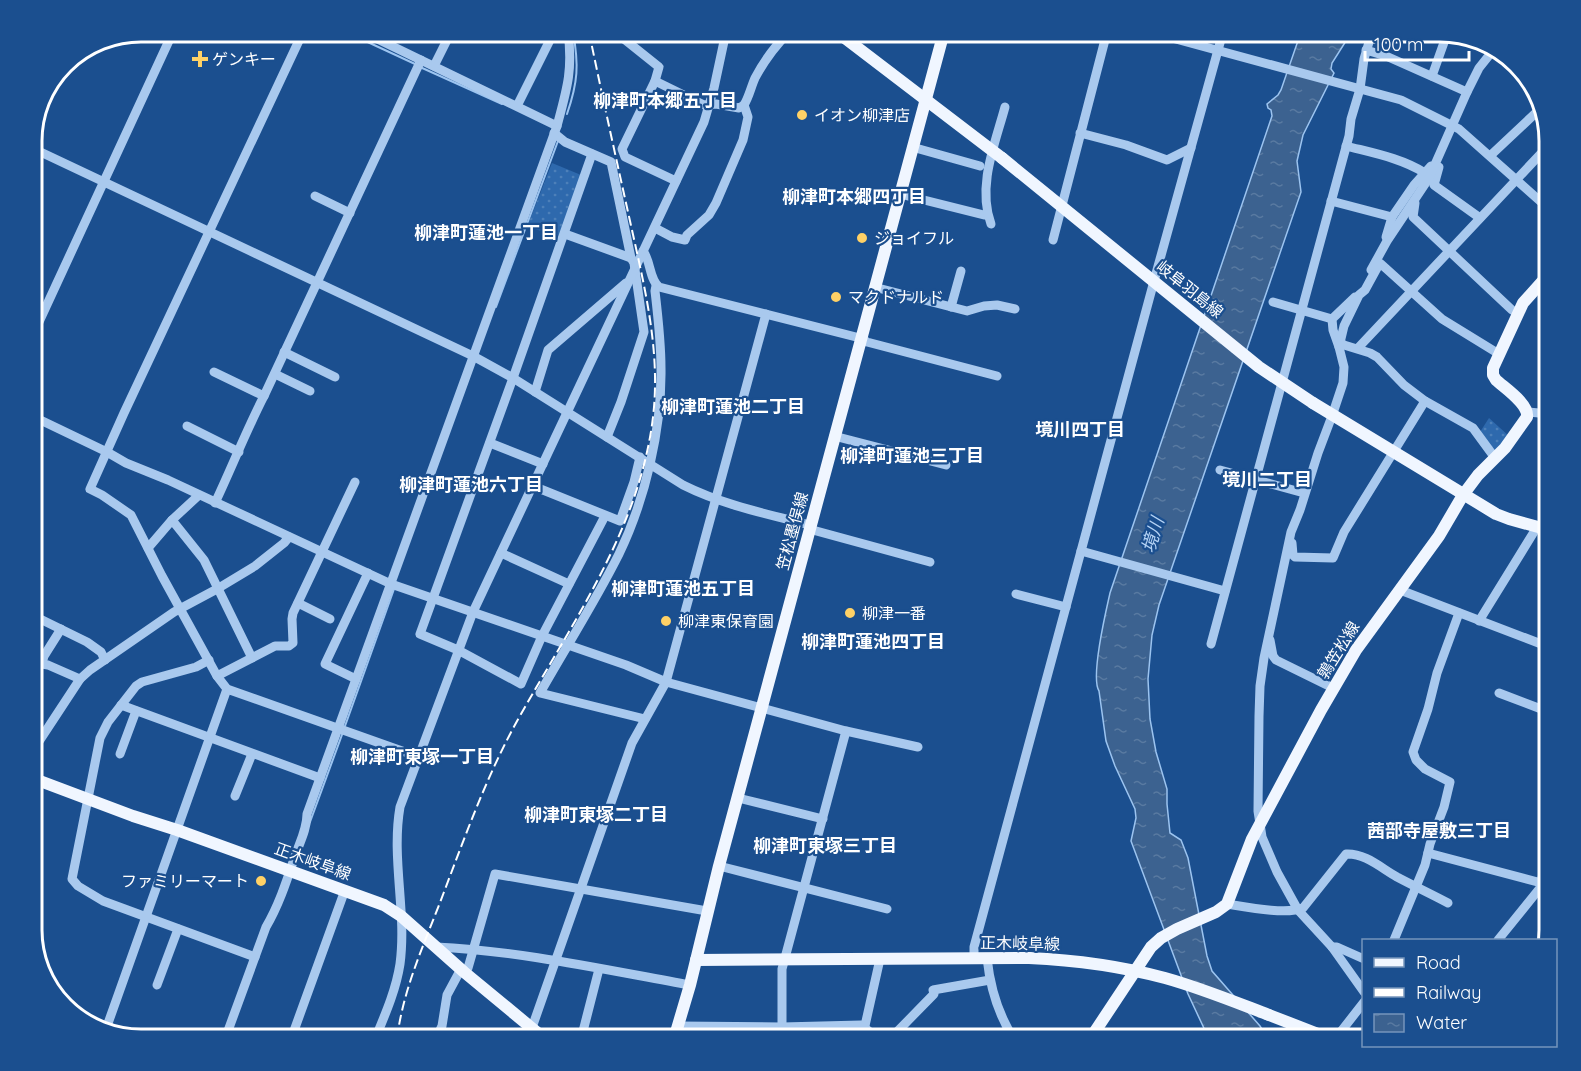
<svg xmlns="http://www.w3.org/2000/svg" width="1581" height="1071" viewBox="0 0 1581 1071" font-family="Quicksand,'Noto Sans JP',sans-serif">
  <defs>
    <pattern id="park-dots" width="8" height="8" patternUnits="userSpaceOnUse" patternTransform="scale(1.5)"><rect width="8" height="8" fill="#2e69ad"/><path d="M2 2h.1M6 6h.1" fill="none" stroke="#4d80b9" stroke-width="1.8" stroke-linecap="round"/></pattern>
    <pattern id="water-ripples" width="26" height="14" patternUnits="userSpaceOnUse" patternTransform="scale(1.5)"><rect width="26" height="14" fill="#3c6290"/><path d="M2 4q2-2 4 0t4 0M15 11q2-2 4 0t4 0" fill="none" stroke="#597aa1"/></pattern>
  </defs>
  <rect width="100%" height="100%" fill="#1b4f8f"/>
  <g fill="url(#park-dots)">
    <path d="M 552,163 L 581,175 L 560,236 L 527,227 Z"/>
    <path d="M 1489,418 L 1510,437 L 1497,453 L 1480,432 Z"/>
  </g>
  <path fill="url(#water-ripples)" stroke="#9cc4f0" stroke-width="1.5" d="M 1301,32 L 1356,32 L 1351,33 L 1332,63 L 1331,69 L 1334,73 L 1303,135 L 1297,161 L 1301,192 L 1159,605 L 1152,635 L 1148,679 L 1150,719 L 1156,752 L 1167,789 L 1167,804 L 1170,833 L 1181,840 L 1188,858 L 1207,956 L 1212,971 L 1260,1026 L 1268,1039 L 1209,1039 L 1188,994 L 1131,841 L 1136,818 L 1135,809 L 1115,766 L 1106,741 L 1099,691 C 1090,677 1106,611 1110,593 L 1272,116 L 1271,110 L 1268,108 L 1267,104 L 1278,95 L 1281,90 Z"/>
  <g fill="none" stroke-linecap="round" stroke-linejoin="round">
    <g stroke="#9cc4f0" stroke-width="2">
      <path d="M 346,32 L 415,64"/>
      <path d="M 420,67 L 502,104"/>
      <path d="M 567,114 C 578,82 579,65 573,32"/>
      <path d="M 496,307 L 558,141"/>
      <path d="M 345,726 L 394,589"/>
      <path d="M 310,822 L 343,732"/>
    </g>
    <g stroke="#a9c9ee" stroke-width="9">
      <path d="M 303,32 L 124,413 L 90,489 L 102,495 L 131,515 L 162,576 L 217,676 L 227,689 L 419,757"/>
      <path d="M 363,32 L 557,126"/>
      <path d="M 618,32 L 619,35 L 659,67 L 655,81 L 622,149 L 625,157 L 676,181"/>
      <path d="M 1150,32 L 1401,100 L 1459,129 L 1549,209"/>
      <path d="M 1482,44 L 1485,45"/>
      <path d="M 1366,50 L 1386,56 L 1467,92"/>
      <path d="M 434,66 L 451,32"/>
      <path d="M 1432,76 L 1447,34"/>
      <path d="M 655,81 L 704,105 L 716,104 L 739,108 L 744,105"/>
      <path d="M 517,106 L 554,32"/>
      <path d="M 554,133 L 565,142 L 611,162 L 631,258 L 634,263 L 644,332 L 621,402 L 607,437"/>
      <path d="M 1080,133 L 1126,145 L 1167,160 L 1191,148"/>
      <path d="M 1346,146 C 1373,153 1401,158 1425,173"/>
      <path d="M 912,147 L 980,166"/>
      <path d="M 32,148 L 473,356 L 513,378 L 683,485 C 723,505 767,514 810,525"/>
      <path d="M 592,154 L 513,378 L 420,634 L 458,650 L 521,684 L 542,636 L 605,516"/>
      <path d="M 1491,155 L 1541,108"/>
      <path d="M 1439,167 L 1434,185 L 1480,218"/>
      <path d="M 900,194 L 984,215 L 987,214"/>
      <path d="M 315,196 L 350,213"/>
      <path d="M 1331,201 L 1392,217"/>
      <path d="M 1415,203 L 1413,217 L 1512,310 L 1517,313"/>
      <path d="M 991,224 C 977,186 995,144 1005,107"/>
      <path d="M 655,228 L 672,237 L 685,240 L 687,235 L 709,215 L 716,203 L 743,140 L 748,117 L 744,105 C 749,97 751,87 755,78 C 764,61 776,45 789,32"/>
      <path d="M 565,234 L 631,258"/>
      <path d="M 1386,237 L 1392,217 L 1414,185 L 1431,166"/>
      <path d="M 1053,240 L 1107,32"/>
      <path d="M 643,251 C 651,261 649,279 659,287 L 860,338 L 867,342 L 997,376"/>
      <path d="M 1371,270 L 1387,241 L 1429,178 L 1467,92 L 1479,68 L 1495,48"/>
      <path d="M 874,287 L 967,311 L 984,306 L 997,305 L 1015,309"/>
      <path d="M 1273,302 L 1332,319"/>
      <path d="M 951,307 L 961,271"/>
      <path d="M 32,337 L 173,32"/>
      <path d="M 1340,342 L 1344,345 L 1370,353 L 1377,357 L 1404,385 L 1425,401 L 1473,428 L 1495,458"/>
      <path d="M 1339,347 L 1333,330 L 1332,319 L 1355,297"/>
      <path d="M 1358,348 L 1549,145"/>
      <path d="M 284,352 L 335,377"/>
      <path d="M 214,372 L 264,396"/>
      <path d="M 275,374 L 310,391"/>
      <path d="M 535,392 L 548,350 L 626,283"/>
      <path d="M 1528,412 L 1539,413 L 1549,417"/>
      <path d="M 32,416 L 107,452 L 126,463 L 168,480 L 391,584 L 626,665 L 666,682 L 846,731 L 918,747"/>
      <path d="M 187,426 L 239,452"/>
      <path d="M 834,436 L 946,465"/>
      <path d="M 490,443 L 543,464"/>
      <path d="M 1220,470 L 1304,493"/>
      <path d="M 533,486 L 620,521 L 634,482 L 640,457"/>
      <path d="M 215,503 C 232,467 246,431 264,396 L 421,60"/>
      <path d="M 172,520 L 204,560 L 252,658"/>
      <path d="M 809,529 L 930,562"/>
      <path d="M 1292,543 L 1293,555 L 1295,557 L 1333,558 L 1344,532 L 1425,401"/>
      <path d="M 148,548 L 172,520 L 199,495"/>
      <path d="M 1081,551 L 1225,591"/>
      <path d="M 501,553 L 569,584"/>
      <path d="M 1400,590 L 1549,647"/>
      <path d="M 1016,594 L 1066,607"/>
      <path d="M 298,603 L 330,619"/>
      <path d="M 32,615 L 87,642 L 101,652 L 105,660"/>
      <path d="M 1479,621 L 1537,527"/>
      <path d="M 61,629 L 44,656 L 42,664 L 48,665 L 80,679"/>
      <path d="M 1270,640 L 1273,656 L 1276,660 L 1333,688"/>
      <path d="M 1211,644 L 1349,136 L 1351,119 L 1360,89 L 1364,59 L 1372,32"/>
      <path d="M 209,660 L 196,667 L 142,682 L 136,686 L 108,722 L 100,738 L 72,879 L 78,886 L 103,901 L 255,957"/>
      <path d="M 217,676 L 275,646 L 289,646 L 293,643 L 292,619 L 293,613 L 355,482"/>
      <path d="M 356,679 L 325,664 L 368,573"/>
      <path d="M 1499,693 L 1549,712"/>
      <path d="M 121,705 L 320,778"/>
      <path d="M 645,719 L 540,693 C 566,647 595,602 619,554 C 645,500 662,429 661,368 C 661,342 658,317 655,291 L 656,286"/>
      <path d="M 32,752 L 80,679 L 90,670 L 174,612 L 217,589 L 255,566 L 284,543 L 289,537"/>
      <path d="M 120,754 L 136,711"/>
      <path d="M 235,796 L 252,754"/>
      <path d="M 738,798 L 823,819"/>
      <path d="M 1428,853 L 1549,885"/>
      <path d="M 719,866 L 887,909"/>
      <path d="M 1227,904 C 1246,907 1286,915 1303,908 L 1346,854 C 1365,853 1381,868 1397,877 C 1414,886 1431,894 1448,903"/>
      <path d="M 1394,940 L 1425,865 L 1430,844 L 1444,807 L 1450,782 L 1425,769 L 1416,760 L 1413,752 L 1428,709 L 1437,673 L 1459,613"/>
      <path d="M 1498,940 L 1540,888 L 1549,844"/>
      <path d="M 436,947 C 521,951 606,970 690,985"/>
      <path d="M 1332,947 L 1337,947 L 1364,959"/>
      <path d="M 987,958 C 990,986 999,1016 1014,1039"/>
      <path d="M 974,959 L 974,947 L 1157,270 L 1223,32"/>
      <path d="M 464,972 L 468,968 L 495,874 L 707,911"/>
      <path d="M 157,985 L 178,929"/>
      <path d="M 1364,992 L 1332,947 L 1298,910 L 1277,872 L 1262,837 L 1258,811 L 1259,716 L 1260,686 L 1264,658 L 1291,532 L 1300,510 L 1318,453 L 1332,416 L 1343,383 L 1344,367 L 1339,347 L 1344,326 L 1359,295 L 1365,290 L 1377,268 L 1381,264 L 1442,319 L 1499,354"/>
      <path d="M 678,1026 L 782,1027 L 861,1025 L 865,1028 L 878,1039"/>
      <path d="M 106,1029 L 227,689"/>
      <path d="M 1339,1034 L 1364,1002"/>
      <path d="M 225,1039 L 266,927 C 279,905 287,880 295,856 C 300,842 307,829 307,814 L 557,126 C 567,89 573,70 568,32"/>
      <path d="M 291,1039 L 345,890"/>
      <path d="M 375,1039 C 385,1015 396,990 400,964 C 407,912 391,859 400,807 L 473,612 L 704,122 L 714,88 L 726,32"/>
      <path d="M 436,1039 L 442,1026 L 447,995 L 461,969"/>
      <path d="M 528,1039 L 632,743 L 666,682 L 766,314"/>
      <path d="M 581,1039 L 599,969"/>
      <path d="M 782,1039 L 782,969 L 846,731"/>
      <path d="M 862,1039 L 880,959"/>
      <path d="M 890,1039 L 934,994 L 933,990 L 990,980"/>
    </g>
    <g stroke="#f0f6ff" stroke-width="12">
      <path d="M 837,32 L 1002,158"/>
      <path d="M 1313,403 L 1496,514 L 1509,519 L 1549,530"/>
      <path d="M 32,778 L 133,816 L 177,830 L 384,905 L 401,916 L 464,972 L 545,1039"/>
      <path d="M 696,960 L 1029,958"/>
      <path d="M 1269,1015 L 1331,1039"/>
      <path d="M 674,1039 L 690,985 L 719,866 L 944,32"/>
      <path d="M 1090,1039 L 1151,947 L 1161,938 L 1177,929 L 1216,912 L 1227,904 L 1252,839 L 1321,710 L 1356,650 L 1439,536 L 1463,495 L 1478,475 L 1505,448 L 1527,417 C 1529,404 1506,389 1496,380 L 1493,375 L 1493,368 L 1523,303 L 1549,274"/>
    </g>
    <path stroke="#fff" stroke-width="2" stroke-dasharray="10 4.5" stroke-linecap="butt" d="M 397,1039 C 403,988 426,940 444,892 C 467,831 489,770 521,714 C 574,620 640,527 653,417 C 661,350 644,285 630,221 C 616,158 602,95 589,32"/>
    <g stroke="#f0f6ff" stroke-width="12">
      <path d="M 1002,158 L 1259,367 L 1313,403"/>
      <path d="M 1029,958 C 1075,960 1120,966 1165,978 C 1201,988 1235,1002 1269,1015"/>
    </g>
  </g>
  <g fill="#ffd166" stroke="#1b4f8f" stroke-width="2">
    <path d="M197 50h6v6h6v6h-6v6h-6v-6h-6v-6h6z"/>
    <circle cx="802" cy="115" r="6"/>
    <circle cx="862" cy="238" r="6"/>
    <circle cx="836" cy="297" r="6"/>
    <circle cx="850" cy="613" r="6"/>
    <circle cx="666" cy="621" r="6"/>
    <circle cx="261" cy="881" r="6"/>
  </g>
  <g text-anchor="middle" stroke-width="4.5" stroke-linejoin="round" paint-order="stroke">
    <g font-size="16" fill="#fff" stroke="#1b4f8f" text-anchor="start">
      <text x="212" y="65">ゲンキー</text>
      <text x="814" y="121">イオン柳津店</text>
      <text x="874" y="244">ジョイフル</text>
      <text x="848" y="303">マクドナルド</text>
      <text x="862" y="619">柳津一番</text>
      <text x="678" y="627">柳津東保育園</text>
      <text x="249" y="887" text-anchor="end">ファミリーマート</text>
    </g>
    <g font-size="16" fill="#fff" stroke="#1b4f8f">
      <text transform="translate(1190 289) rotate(39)" y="6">岐阜羽島線</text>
      <text transform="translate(792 531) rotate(-75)" y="6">笠松墨俣線</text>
      <text transform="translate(1338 650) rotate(-58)" y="6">鶉笠松線</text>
      <text transform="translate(313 861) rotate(20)" y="6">正木岐阜線</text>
      <text transform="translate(1020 943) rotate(1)" y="6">正木岐阜線</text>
    </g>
    <g font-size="18" font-weight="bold" fill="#fff" stroke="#1b4f8f">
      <text x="665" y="107">柳津町本郷五丁目</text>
      <text x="854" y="203">柳津町本郷四丁目</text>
      <text x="486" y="239">柳津町蓮池一丁目</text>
      <text x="733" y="413">柳津町蓮池二丁目</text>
      <text x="1080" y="436">境川四丁目</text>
      <text x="912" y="462">柳津町蓮池三丁目</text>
      <text x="1267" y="486">境川二丁目</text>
      <text x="471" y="491">柳津町蓮池六丁目</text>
      <text x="683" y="595">柳津町蓮池五丁目</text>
      <text x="873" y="648">柳津町蓮池四丁目</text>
      <text x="422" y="763">柳津町東塚一丁目</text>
      <text x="596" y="821">柳津町東塚二丁目</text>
      <text x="1439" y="837">茜部寺屋敷三丁目</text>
      <text x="825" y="852">柳津町東塚三丁目</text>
    </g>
    <g font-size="18" font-style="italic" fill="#b5d3f5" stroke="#1b4f8f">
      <text transform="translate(1153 535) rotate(-73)" y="6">境川</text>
    </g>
  </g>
  <path d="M0 0H1581V1071H0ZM141 42H1440A99 99 0 0 1 1539 141V930A99 99 0 0 1 1440 1029H141A99 99 0 0 1 42 930V141A99 99 0 0 1 141 42Z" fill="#1b4f8f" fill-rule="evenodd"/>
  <path fill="none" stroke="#fff" stroke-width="3" d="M141 42H1440A99 99 0 0 1 1539 141V930A99 99 0 0 1 1440 1029H141A99 99 0 0 1 42 930V141A99 99 0 0 1 141 42Z"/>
  <rect x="1362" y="939" width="195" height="108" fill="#1b4f8f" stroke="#7695bc" stroke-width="1.5"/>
  <rect x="1374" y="958" width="30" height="9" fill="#f0f6ff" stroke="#7695bc" stroke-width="1.5"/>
  <text x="1416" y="969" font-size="18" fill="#ffffff">Road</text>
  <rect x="1374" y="988" width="30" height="9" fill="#ffffff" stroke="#7695bc" stroke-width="1.5"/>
  <text x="1416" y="999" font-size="18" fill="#ffffff">Railway</text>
  <rect x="1374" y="1014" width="30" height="18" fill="url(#water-ripples)" stroke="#7695bc" stroke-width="1.5"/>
  <text x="1416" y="1029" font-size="18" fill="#ffffff">Water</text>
  <path d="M1365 51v9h104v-9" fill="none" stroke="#ffffff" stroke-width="3"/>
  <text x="1374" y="51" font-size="18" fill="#ffffff" stroke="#1b4f8f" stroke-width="4.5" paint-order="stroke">100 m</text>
</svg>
